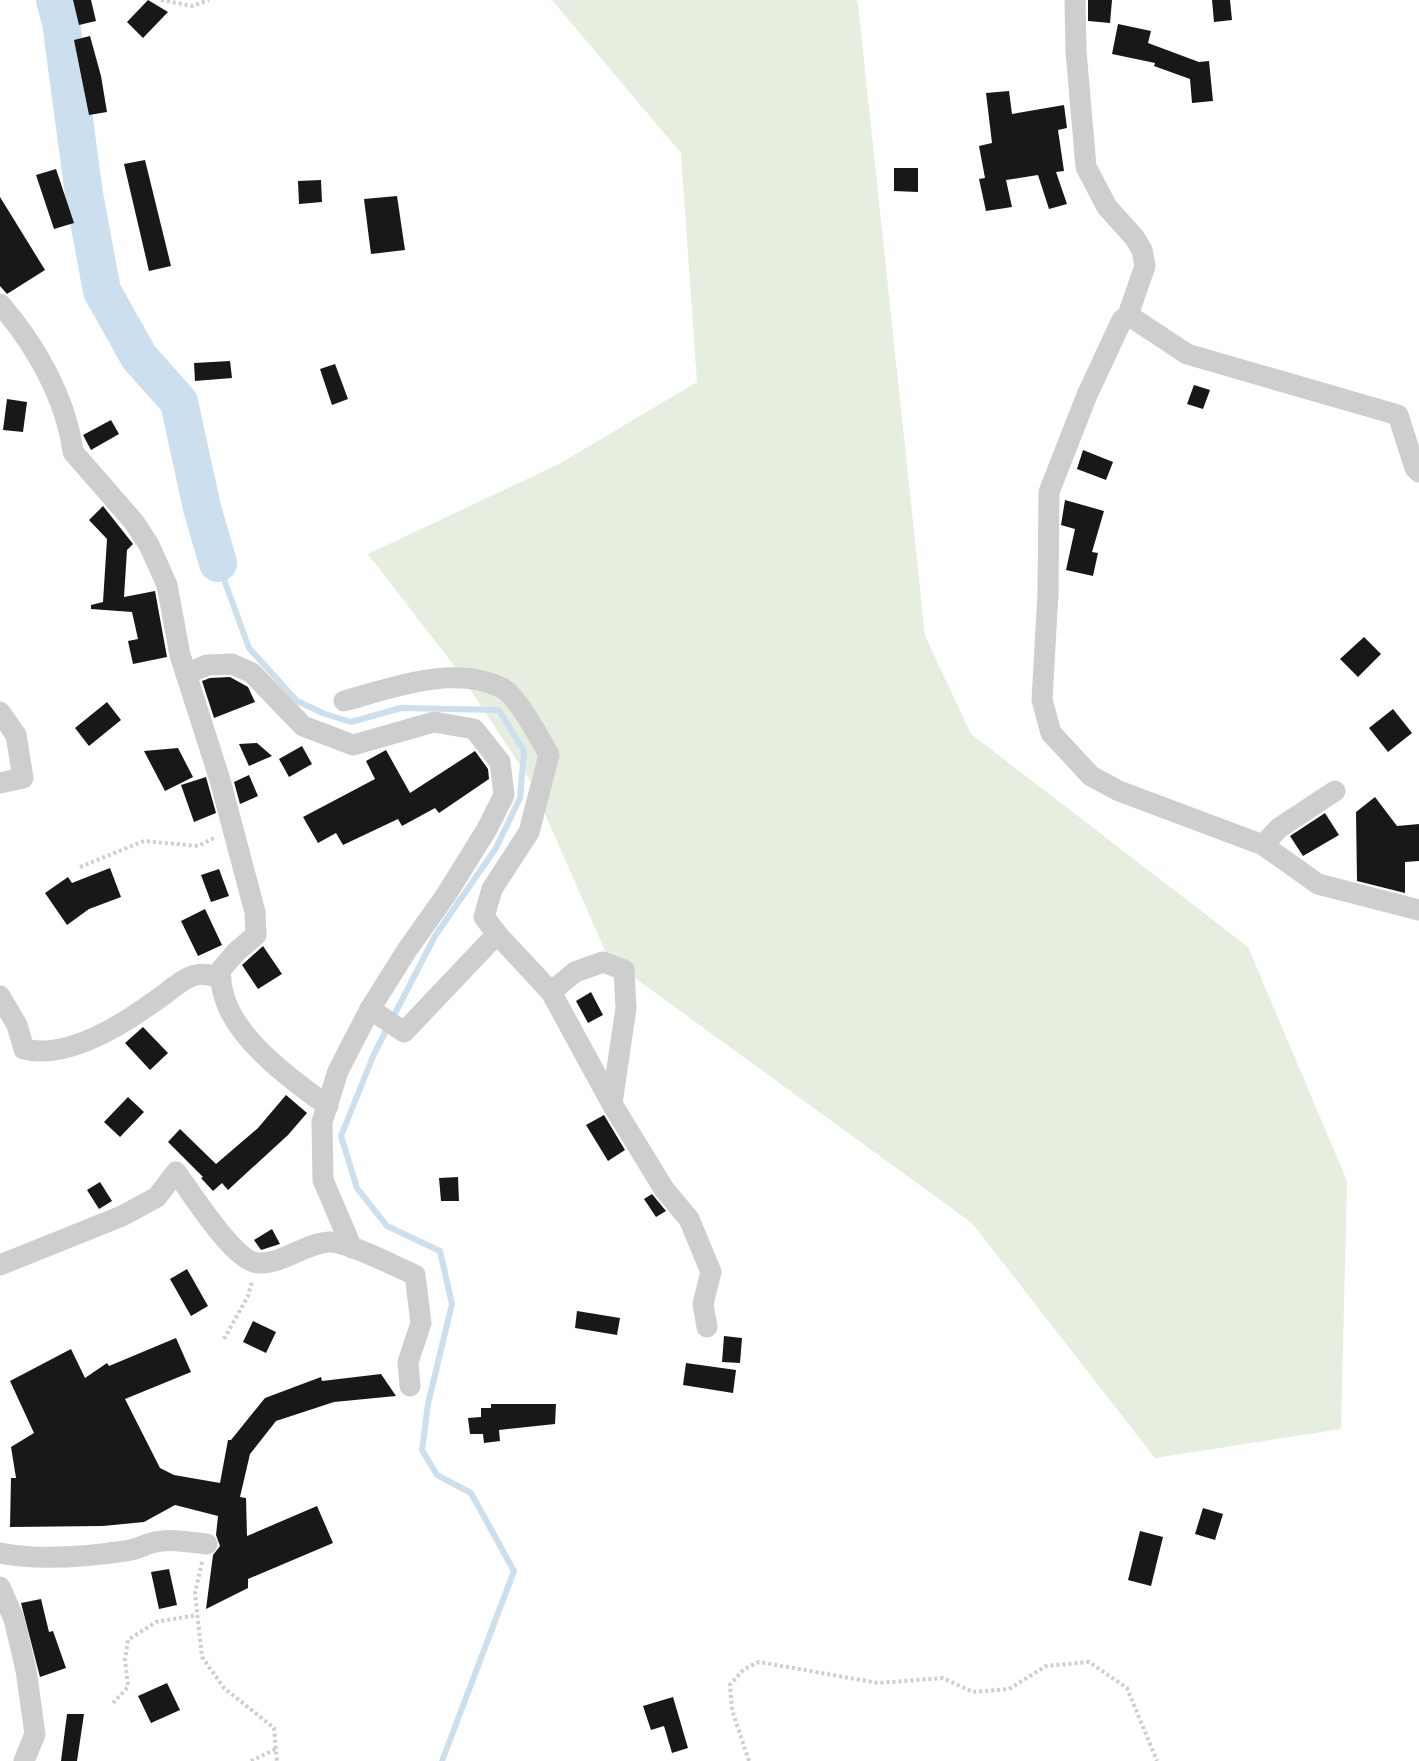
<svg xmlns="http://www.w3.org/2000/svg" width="1419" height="1761" viewBox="0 0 1419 1761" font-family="Montserrat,sans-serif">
  <rect width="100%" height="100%" fill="#fff"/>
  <path fill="#e6eedf" d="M 552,0 L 856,0 L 858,4 L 925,636 L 971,734 L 1248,947 L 1347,1181 L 1341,1429 L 1155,1458 L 972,1223 L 624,970 L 607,955 L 531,782 L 456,668 L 368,554 L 559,464 L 697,382 L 681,153 Z"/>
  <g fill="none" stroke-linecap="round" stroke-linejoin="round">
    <path stroke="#cbdfee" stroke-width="6" d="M 218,563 L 249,648 L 297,701 L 325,714 L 351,722 L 401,708 L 499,710 L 524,751 L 520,798 L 496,848 L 435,936 L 374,1054 L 341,1136 L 357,1188 L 387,1226 L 440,1251 L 452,1304 L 428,1404 L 422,1450 L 437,1475 L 471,1493 L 514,1571 L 442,1761"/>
    <path stroke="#cbdfee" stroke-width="38" d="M 55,0 L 61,22 L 84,194 L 102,291 L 139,357 L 179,402 L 202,508 L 218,563"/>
  </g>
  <g fill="#181818">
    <path d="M 73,0 L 91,0 L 96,21 L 79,25 Z"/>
    <path d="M 148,0 L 168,12 L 143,38 L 127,22 Z"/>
    <path d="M 1088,0 L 1112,0 L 1110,23 L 1088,21 Z"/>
    <path d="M 1212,0 L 1230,0 L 1232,20 L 1214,22 Z"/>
    <path d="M 1118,24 L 1151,31 L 1148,43 L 1199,62 L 1209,61 L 1213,101 L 1192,103 L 1190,79 L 1154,66 L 1155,63 L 1112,54 Z"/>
    <path d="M 90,36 L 101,76 L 107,112 L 89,115 L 74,40 Z"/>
    <path d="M 1009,91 L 1012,114 L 1064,105 L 1067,128 L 1058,130 L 1064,171 L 1056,172 L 1067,204 L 1049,209 L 1038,175 L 1006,180 L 1012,207 L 986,211 L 979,179 L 985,178 L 979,146 L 992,143 L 986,93 Z"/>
    <path d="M 145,160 L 171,266 L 149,271 L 124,164 Z"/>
    <path d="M 894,168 L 918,168 L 918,192 L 894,191 Z"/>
    <path d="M 56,169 L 74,223 L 54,229 L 36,175 Z"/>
    <path d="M 321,180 L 322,202 L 299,204 L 298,181 Z"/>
    <path d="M 397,196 L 405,250 L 371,254 L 364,199 Z"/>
    <path d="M 0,197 L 45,270 L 7,294 L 0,286 Z"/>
    <path d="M 230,361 L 232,378 L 195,381 L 194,363 Z"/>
    <path d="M 335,364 L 348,399 L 332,405 L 320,369 Z"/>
    <path d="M 1194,385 L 1210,390 L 1203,409 L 1187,404 Z"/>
    <path d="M 7,399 L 27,402 L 23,432 L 3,430 Z"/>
    <path d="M 111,420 L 119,434 L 91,450 L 83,435 Z"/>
    <path d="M 1083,450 L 1113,462 L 1106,480 L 1077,469 Z"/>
    <path d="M 1065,500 L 1104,511 L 1092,552 L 1098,553 L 1093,576 L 1066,570 L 1075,529 L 1061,525 Z"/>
    <path d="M 103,506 L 133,544 L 127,550 L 124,597 L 155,591 L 167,657 L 133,664 L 128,641 L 138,639 L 132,612 L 91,609 L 91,605 L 103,602 L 107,539 L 89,520 Z"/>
    <path d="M 1364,637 L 1381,654 L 1358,677 L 1340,659 Z"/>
    <path d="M 230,677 L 248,687 L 255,702 L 214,718 L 202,681 L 210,678 Z"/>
    <path d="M 107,702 L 121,720 L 89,746 L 75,728 Z"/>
    <path d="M 1393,709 L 1412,733 L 1388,752 L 1369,728 Z"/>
    <path d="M 257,743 L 272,756 L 249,766 L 239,744 Z"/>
    <path d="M 302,746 L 312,764 L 289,777 L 279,759 Z"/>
    <path d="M 178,748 L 193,777 L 165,791 L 144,751 Z"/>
    <path d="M 386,750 L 410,793 L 475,751 L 488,769 L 489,779 L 439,813 L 435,808 L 402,826 L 398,819 L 343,845 L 336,833 L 318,843 L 303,817 L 375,779 L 366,761 Z"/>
    <path d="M 249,775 L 258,796 L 240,804 L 234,782 Z"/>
    <path d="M 206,777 L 216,813 L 194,822 L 181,785 Z"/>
    <path d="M 1375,797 L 1397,826 L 1419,824 L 1419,861 L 1405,862 L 1405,893 L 1357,881 L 1356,812 Z"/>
    <path d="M 1325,813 L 1339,835 L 1303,856 L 1290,836 Z"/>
    <path d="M 110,868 L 121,897 L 89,909 L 67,925 L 45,893 L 68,877 L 72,883 Z"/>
    <path d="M 219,869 L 229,896 L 211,902 L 201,875 Z"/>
    <path d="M 205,909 L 222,945 L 198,956 L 181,921 Z"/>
    <path d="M 263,946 L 282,974 L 258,989 L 242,965 Z"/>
    <path d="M 591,992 L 603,1015 L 588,1023 L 576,1001 Z"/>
    <path d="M 143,1027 L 168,1053 L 150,1070 L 125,1043 Z"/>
    <path d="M 286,1095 L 307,1113 L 288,1135 L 228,1190 L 222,1183 L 213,1191 L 201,1178 L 203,1177 L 168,1142 L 180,1129 L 216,1164 L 258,1128 Z"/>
    <path d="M 128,1097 L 144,1112 L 120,1137 L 104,1122 Z"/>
    <path d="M 604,1115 L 625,1150 L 608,1161 L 586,1125 Z"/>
    <path d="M 458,1177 L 459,1201 L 441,1201 L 439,1178 Z"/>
    <path d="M 100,1182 L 112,1201 L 99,1209 L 87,1190 Z"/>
    <path d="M 652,1194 L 666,1211 L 656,1217 L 644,1199 Z"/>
    <path d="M 272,1229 L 280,1244 L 261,1250 L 254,1240 Z"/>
    <path d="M 187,1269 L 208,1306 L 191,1316 L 170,1279 Z"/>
    <path d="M 577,1311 L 620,1318 L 617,1335 L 575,1328 Z"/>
    <path d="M 253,1321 L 276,1332 L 266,1353 L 243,1342 Z"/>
    <path d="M 724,1336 L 742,1338 L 740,1363 L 722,1362 Z"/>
    <path d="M 176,1338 L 191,1372 L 125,1399 L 160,1468 L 174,1475 L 220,1483 L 228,1440 L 231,1440 L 265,1398 L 321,1377 L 322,1381 L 381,1374 L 396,1396 L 334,1402 L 276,1421 L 250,1454 L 240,1497 L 246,1498 L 247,1536 L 317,1506 L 333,1543 L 248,1579 L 248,1588 L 206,1609 L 213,1555 L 220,1546 L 216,1535 L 218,1516 L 175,1505 L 144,1522 L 103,1526 L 10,1527 L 11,1478 L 16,1478 L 11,1447 L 34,1433 L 10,1381 L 71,1349 L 85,1378 L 107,1363 L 109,1366 Z"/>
    <path d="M 686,1363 L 736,1370 L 733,1393 L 683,1385 Z"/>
    <path d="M 491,1404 L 556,1404 L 555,1424 L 499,1430 L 500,1441 L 484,1443 L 483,1434 L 470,1434 L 468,1418 L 481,1417 L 481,1408 L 491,1408 Z"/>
    <path d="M 1203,1508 L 1223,1514 L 1215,1540 L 1195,1534 Z"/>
    <path d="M 1140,1531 L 1163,1537 L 1151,1586 L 1128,1580 Z"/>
    <path d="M 169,1569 L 177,1605 L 159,1609 L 151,1572 Z"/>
    <path d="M 41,1599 L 49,1632 L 53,1631 L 66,1668 L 40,1677 L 21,1603 Z"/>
    <path d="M 167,1683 L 180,1710 L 151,1723 L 138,1696 Z"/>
    <path d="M 673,1697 L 688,1748 L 672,1753 L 664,1726 L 651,1730 L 643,1706 Z"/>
    <path d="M 67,1714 L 84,1714 L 77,1761 L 61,1761 Z"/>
  </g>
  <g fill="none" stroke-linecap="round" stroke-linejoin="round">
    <g stroke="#cecece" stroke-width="4" stroke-dasharray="3 3" stroke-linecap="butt">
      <path d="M 161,0 L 193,6 L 209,0"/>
      <path d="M 80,867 L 144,841 L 198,846 L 216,837"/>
      <path d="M 224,1339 L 248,1296 L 252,1281"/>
      <path d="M 202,1562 L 195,1593 L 202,1657 L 224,1688 L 274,1728 L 277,1761"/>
      <path d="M 113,1703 L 128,1687 L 125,1660 L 128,1640 L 156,1622 L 197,1615"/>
      <path d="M 251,1761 L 276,1749"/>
      <path d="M 749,1761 L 732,1710 L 730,1685 L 744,1669 L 759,1662 L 878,1683 L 943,1678 L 973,1692 L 1009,1689 L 1046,1666 L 1089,1662 L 1127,1688 L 1157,1761"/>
    </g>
    <g stroke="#cecece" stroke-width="21">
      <path d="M 1075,0 L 1076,51 L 1086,167 L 1107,207 L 1134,237 L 1142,250 L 1145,266 L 1128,315 L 1122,320 L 1087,395 L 1049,492 L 1048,593 L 1042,700 L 1051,733 L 1091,776 L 1119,791 L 1263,845 L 1318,884 L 1419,910"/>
      <path d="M 0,304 C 35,344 66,398 73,452 L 134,522 L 149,545 L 167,585 L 180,655 L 220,780 L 255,912 L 256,935 L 236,952 L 219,972 C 221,981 222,991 225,999 C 238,1041 294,1082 328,1106"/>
      <path d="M 1128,315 L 1187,354 L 1398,415 L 1415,468 L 1419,472"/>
      <path d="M 186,674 L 207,665 L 232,664 L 252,673 L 303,726 L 353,745 L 434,722 L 474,729 L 500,762 L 504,795 L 487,829 L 446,895 L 407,950 L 370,1009 L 338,1071 L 322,1122 L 323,1180 L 352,1248"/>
      <path d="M 344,701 C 391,688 455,664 502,688 C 516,694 541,740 549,755 L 529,832 L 492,889 L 484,917 L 497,934"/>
      <path d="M 0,712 L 16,735 L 23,778 L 0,783"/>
      <path d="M 1263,845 L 1279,828 L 1335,791"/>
      <path d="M 551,992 L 575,972 L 603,962 L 624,970 L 626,1008 L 612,1103"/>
      <path d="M 0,996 L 17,1025 L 24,1049 C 67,1060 122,1025 155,1001 C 166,994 178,982 190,977 C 201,972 210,975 221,978"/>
      <path d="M 370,1009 L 404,1032 L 497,934 L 551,992 L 612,1104 L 664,1189 L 689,1219 L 711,1272 L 703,1304 L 707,1327"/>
      <path d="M 0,1265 L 122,1216 L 157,1197 L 176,1172 C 191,1192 234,1262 258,1263 C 283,1264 306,1243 329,1242 C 347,1241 396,1267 415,1275 L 421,1323 L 408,1362 L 410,1386"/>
      <path d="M 0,1553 C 40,1561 85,1557 125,1551 C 135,1550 142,1546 151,1543 C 169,1538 189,1542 207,1544"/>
      <path d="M 0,1587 L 14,1619 L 26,1670 L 35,1734 L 24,1761"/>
    </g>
  </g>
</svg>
